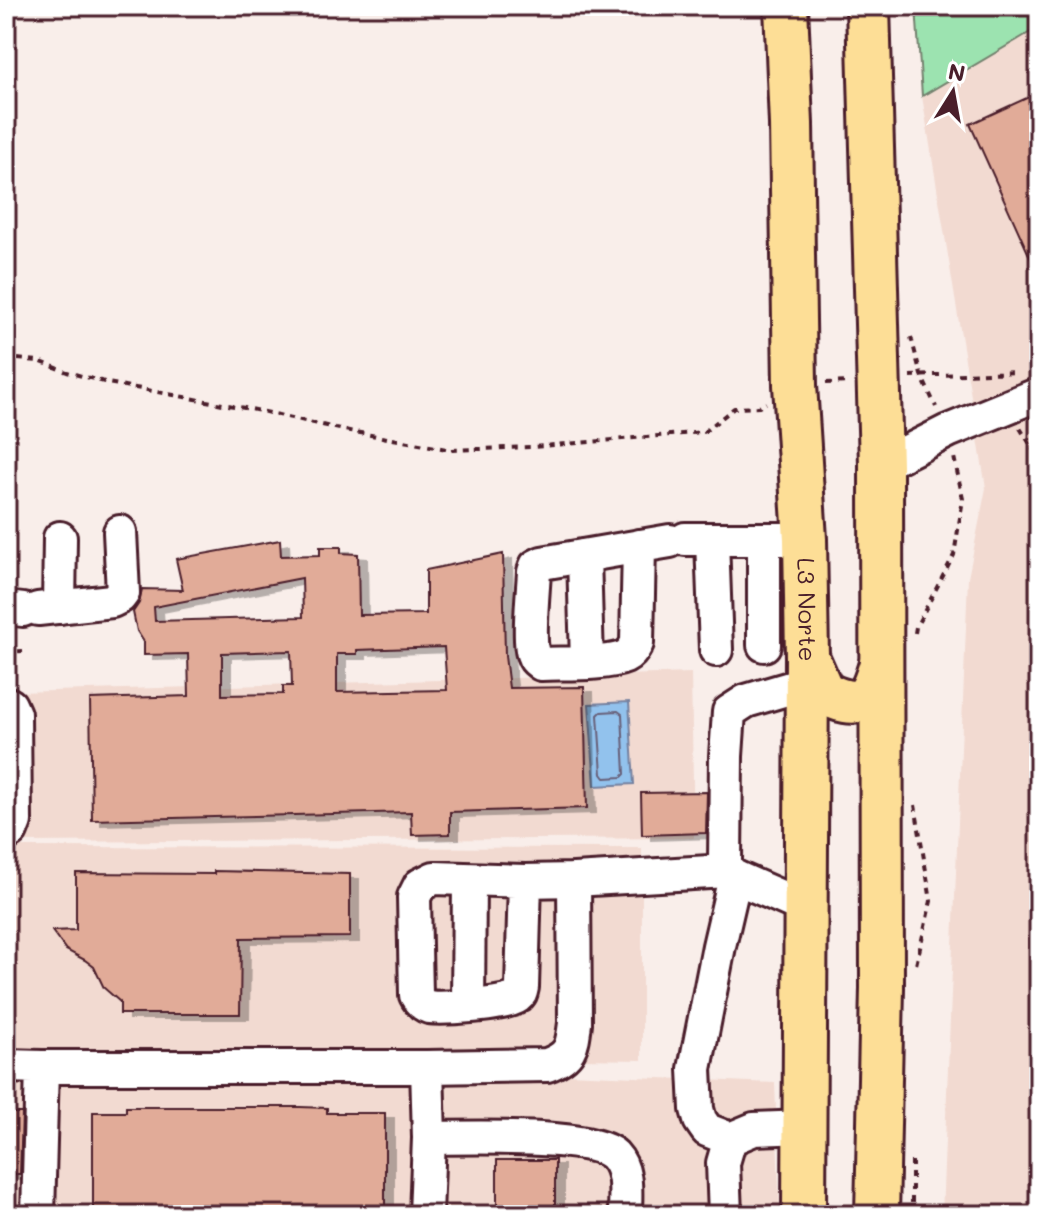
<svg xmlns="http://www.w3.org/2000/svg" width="1045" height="1221" viewBox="0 0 1045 1221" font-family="Mali,sans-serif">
  <defs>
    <filter id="shadow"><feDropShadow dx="9" dy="5" stdDeviation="0" flood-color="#0004"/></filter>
  </defs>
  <rect width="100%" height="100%" fill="#f9eeea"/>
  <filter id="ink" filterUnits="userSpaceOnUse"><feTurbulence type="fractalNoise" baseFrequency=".0125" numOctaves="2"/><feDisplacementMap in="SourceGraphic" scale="16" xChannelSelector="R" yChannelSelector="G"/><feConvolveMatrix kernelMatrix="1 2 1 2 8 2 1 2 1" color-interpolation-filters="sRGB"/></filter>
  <g filter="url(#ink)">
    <g fill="#f2dad1">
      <path d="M 918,6 L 1039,6 L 1039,1215 L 942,1215 L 968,578 L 986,488 L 922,96 Z"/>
      <path d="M 691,673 L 694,838 L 23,842 L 17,692 Z"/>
      <path d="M 6,847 L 642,848 L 642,1060 L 40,1051 L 775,1083 L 780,1215 L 6,1215 Z"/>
    </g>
    <path fill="#9ce3b0" stroke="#73816e" stroke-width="2" d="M 916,6 L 1039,6 L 1039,27 L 922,96 Z"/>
    <path fill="#92c2ed" stroke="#75819f" stroke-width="2" d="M 629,702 L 634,784 L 595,786 L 589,704 Z"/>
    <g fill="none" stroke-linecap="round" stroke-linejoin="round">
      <path stroke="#676079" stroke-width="2" d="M 618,711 L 622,714 L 625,774 L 622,777 L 605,778 L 602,774 L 598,715 L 601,712 Z"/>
    </g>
    <g fill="#e1ab98" stroke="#4a1f2b" stroke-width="2" fill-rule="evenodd" filter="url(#shadow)">
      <path d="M 1031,96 L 1039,113 L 1039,277 L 970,124 Z"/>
      <path d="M 280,540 L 281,556 L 320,555 L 320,547 L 341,547 L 341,553 L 358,554 L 359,615 L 426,614 L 426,570 L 503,554 L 505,656 L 509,688 L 584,687 L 587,808 L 450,812 L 450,834 L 412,835 L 411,812 L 92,820 L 90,699 L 189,696 L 188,654 L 144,655 L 144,642 L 137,631 L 133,612 L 139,603 L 142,589 L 183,590 L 176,559 ZM 302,578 L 303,617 L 155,621 L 154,607 ZM 444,647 L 447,690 L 337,692 L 337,654 L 357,654 L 357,650 ZM 291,651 L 292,686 L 283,686 L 283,694 L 222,695 L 222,653 Z"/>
      <path d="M 707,792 L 706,833 L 642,835 L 641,793 Z"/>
      <path d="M 214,871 L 350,874 L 350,937 L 241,938 L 240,1014 L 120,1014 L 120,1002 L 104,988 L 94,967 L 85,960 L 66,950 L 52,931 L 76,930 L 76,873 L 214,874 Z"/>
      <path d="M 126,1107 L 300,1107 L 327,1108 L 327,1113 L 385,1113 L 385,1215 L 93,1215 L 93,1112 L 126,1112 Z"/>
      <path d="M 6,1113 L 22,1113 L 20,1174 L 6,1174 Z"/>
      <rect x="497" y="1160" width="58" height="55"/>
    </g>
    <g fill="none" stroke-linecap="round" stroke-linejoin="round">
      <defs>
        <g id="minor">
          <path d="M 881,465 L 948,431 L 1039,394"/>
          <path d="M 685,539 L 805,539"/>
          <path d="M 712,540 L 716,650"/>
          <path d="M 639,546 L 637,643 C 634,649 631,654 625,657 C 606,665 563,663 541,664 C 536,660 535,660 533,654 C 528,640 533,590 534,572 L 536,566 L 542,563 L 670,541"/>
          <path d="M 584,556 L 587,662"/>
          <path d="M 59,607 L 60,538"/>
          <path d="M 6,608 L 23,610"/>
          <path d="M 38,609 L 112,601 L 120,597 L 123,593 L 120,532"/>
          <path d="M 764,645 L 764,539"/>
          <path d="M 6,703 L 10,705 L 14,714 L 15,821 L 11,831 L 6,834"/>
          <path d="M 525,881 L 522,987 C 521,992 521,994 517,997 C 507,1005 442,1009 429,1007 C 422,1005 419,1001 416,995 L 414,897 L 420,885 L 434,878 L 525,881 L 574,880 L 727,871"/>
          <path d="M 806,908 L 735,877 L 727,871 L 725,862 L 726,756 L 729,712 L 746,701 L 807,683"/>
          <path d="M 468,1006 L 469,880"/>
          <path d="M 6,1066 L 42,1067 L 38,1215"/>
          <path d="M 42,1067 L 427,1067 L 429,1138 L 426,1215"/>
          <path d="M 427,1067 L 547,1065 C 571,1056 572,1047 575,1023 L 574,880"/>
          <path d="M 429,1138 C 465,1138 591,1133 614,1155 C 629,1171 625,1195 625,1215"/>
          <path d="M 730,1139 L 707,1130 L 700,1120 L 697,1109 L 695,1069 L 719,946 L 735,877"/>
          <path d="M 725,1215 L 723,1163 L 730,1139 L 754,1129 L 805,1127"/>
        </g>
        <g id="major">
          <path id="s1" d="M 786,6 L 791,124 L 795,385 L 805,539 L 807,657 L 804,1215"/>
          <path d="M 868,6 L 881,465 L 882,988 L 877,1215"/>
          <path d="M 807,657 L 822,691 C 834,699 858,709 869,694 C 875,686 878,673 881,664"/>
        </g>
      </defs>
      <use href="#minor" stroke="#4a1f2b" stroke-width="38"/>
      <use href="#major" stroke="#4a1f2b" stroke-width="48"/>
      <g stroke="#4a1f2b" stroke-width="4" stroke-dasharray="6 6" stroke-linecap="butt">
        <path d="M 911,337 L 921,375 L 936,407"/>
        <path d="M 6,358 L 39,361 L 67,372 L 108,383 L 261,411 L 344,430 L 452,450 L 532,447 L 704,432 L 734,408 L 759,407 L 766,403"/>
        <path d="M 910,376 L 1017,372"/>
        <path d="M 826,383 L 849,382"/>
        <path d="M 1020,428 L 1037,455 L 1039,455"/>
        <path d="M 915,633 L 916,627 L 954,555 L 963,499 L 954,457"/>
        <path d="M 6,652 L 23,651"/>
        <path d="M 915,805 L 931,901 L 915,969"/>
        <path d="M 912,1215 L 912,1161"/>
        <path d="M 1035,1215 L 1039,1209"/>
      </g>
      <use href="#minor" stroke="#fff" stroke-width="32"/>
      <use href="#major" stroke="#fdde96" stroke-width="42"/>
    </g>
  </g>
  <g text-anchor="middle" stroke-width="6" stroke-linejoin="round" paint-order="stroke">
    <g font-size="24" fill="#4a1f2b" stroke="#fff">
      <text dy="8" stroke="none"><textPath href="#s1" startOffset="604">L3 Norte</textPath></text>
    </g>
  </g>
  <rect width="1045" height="1221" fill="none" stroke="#fff" stroke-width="32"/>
  <rect x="16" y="16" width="1013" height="1189" fill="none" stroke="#4a1f2b" stroke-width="3" filter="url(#ink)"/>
  <g transform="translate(953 92) rotate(11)" stroke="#ffffff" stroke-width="6" paint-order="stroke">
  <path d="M0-6L14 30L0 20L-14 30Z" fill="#4a1f2b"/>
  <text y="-12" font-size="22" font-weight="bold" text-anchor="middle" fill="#4a1f2b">N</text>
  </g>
</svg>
